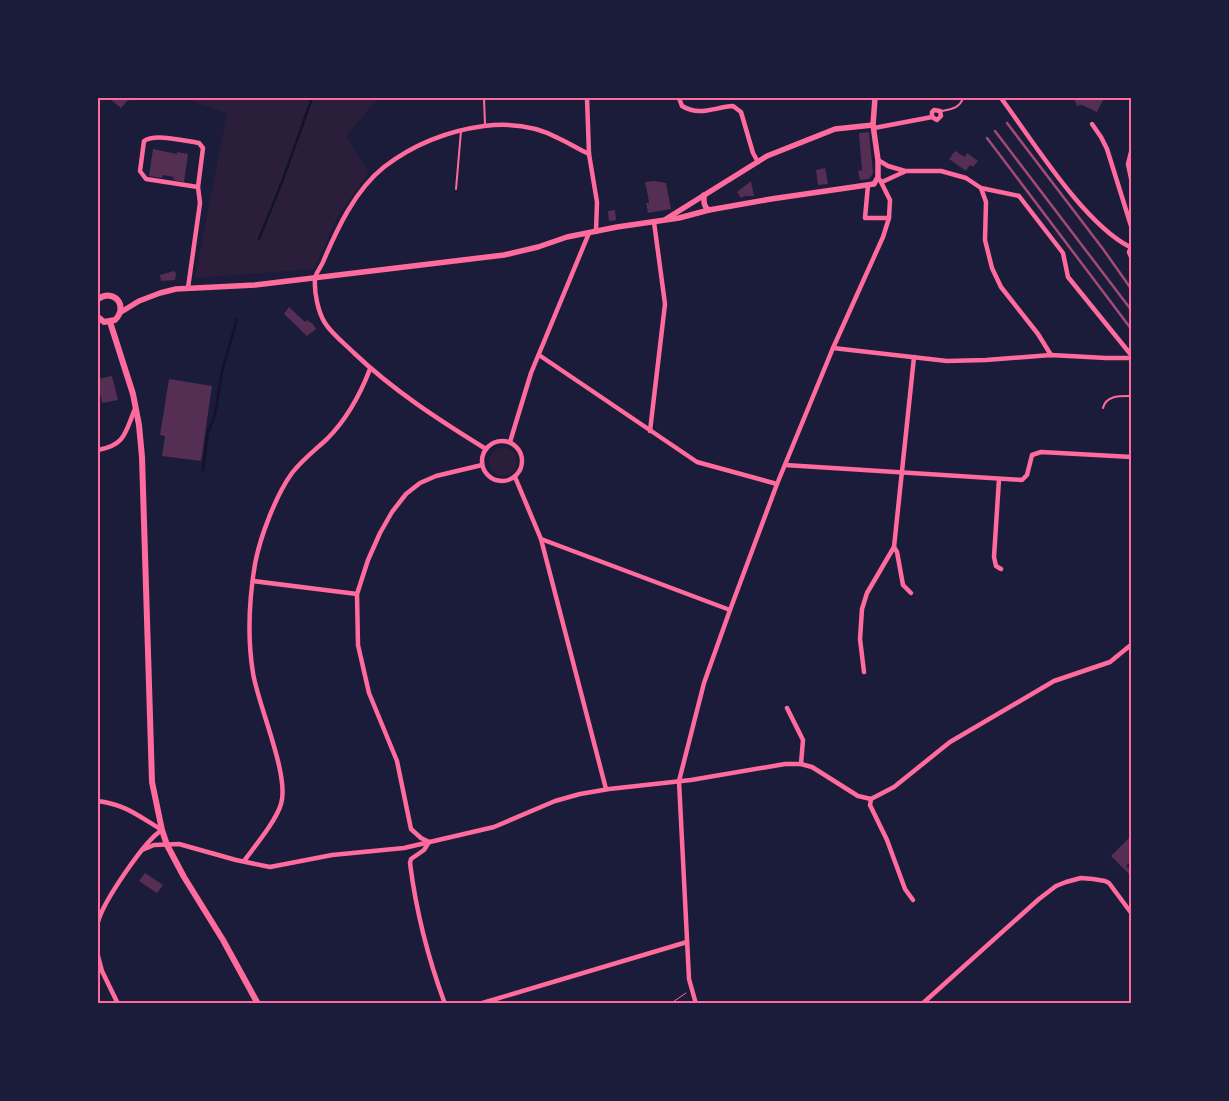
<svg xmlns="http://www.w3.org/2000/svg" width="1229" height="1101" viewBox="0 0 1229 1101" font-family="'Sofia Sans Condensed',sans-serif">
  <rect width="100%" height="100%" fill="#1b1b3a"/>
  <g fill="#2a1e3b">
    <path d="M 184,98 L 379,98 L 346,136 L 369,173 L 337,218 L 314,269 L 195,278 L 227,113 Z"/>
    <circle cx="503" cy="462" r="14"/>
  </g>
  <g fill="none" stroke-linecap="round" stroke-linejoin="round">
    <g stroke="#12122b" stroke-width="2.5">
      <path d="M 259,239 L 282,182 L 312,98"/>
      <path d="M 203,470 L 208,432 L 215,415 L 222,371 L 237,319"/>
    </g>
  </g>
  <g fill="#542f53">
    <path d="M 112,98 L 134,98 L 131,101 L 129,99 L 121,108 L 110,99 Z"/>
    <path d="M 1072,98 L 1104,98 L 1097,112 L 1082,105 L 1077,106 L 1075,101 Z"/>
    <path d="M 869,132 L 873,173 L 869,179 L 860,180 L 858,171 L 862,170 L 859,133 Z"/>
    <path d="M 153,149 L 177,154 L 177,152 L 188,154 L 184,182 L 173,180 L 174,177 L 163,175 L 162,178 L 149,176 Z"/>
    <path d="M 955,151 L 965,157 L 967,153 L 978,161 L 973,167 L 970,165 L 966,171 L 949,159 Z"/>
    <path d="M 825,168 L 828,184 L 818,185 L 816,170 Z"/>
    <path d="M 654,181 L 666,183 L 671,209 L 648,213 L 646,203 L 649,203 L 648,196 L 645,182 Z"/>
    <path d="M 751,181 L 754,196 L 745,196 L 741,198 L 737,192 Z"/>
    <path d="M 615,210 L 616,220 L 609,221 L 608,211 Z"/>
    <path d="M 174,271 L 176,273 L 175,280 L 161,281 L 160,275 Z"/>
    <path d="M 289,307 L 305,322 L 307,320 L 313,324 L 316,329 L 307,336 L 284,314 Z"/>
    <path d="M 112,376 L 118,400 L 102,403 L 101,396 L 98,397 L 98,379 Z"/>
    <path d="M 169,379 L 212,386 L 201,461 L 162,456 L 165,436 L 160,435 Z"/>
    <path d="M 1132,835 L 1132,860 L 1126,866 L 1132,871 L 1132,877 L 1111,856 Z"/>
    <path d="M 145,873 L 163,885 L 157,893 L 139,881 Z"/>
  </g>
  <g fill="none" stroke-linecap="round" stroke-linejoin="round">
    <path stroke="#ff6b9d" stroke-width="1" d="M 670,1004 L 686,993"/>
    <g stroke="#ff6b9d" stroke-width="2">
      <path d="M 484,98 L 485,125"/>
      <path d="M 942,111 C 951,109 960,108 963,98"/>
      <path d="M 456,189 L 461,131"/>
      <path d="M 1103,408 C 1106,395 1120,396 1132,396"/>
    </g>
    <g stroke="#ff6b9d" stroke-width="4.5">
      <path d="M 587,98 L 589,154 L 597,202 L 596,232"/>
      <path d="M 679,98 L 682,106 C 700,117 715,107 733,106 L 741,112 L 753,153 L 758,162"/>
      <path d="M 1001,98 C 1033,141 1083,223 1130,247"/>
      <path d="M 1092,124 L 1101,137 L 1107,149 L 1132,229"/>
      <path d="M 874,128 L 932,117 L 937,120 L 941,116 L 940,111 L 934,110 L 932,112 L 932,117"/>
      <path d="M 1132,148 L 1128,164 L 1132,183"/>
      <path d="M 878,160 L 888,166 L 905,171"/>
      <path d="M 882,182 L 906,171 L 941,171 L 966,178 L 981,188 L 1019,196 L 1063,253 L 1068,277 L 1132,356"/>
      <path d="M 868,185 L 865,218 L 889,218 L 890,200 L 880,180"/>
      <path d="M 981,188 L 986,202 L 985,240 L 992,268 L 1001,287 L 1038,334 L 1051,355"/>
      <path d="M 1131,247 L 1129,252 L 1132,259"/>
      <path d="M 188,288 L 200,203 L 198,187 L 203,148 L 199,143 C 185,141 155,133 144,141 L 140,171 L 146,179 L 198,187"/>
      <path d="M 833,348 L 947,361 L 986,360 L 1051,355 L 1106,358 L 1132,358"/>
      <path d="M 539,355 L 697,462 L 777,484"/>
      <path d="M 650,431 L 665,304 L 654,222"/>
      <circle cx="502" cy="461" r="20"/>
      <path d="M 510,442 L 531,373 L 589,233"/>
      <path d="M 486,449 C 439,420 394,391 354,353 C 345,344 332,334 325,323 C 318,312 314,292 315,279 C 315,274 321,267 323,262 C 337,229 355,190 384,167 C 414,144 447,131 484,126 C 509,123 536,126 558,138 C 569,143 578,149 589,154"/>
      <path d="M 98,450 C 126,445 125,432 135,409"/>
      <path d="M 785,465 L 1022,480 L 1027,475 L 1032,455 L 1041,452 L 1132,457"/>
      <path d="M 515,477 L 541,539 L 606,789"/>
      <path d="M 999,479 L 994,557 L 996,566 L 1001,569"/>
      <path d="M 541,539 L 730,610"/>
      <path d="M 894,547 L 897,552 L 903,585 L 911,593"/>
      <path d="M 253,581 L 357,594"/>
      <path d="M 864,672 L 860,639 L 862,609 L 867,593 L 894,547 L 914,357"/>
      <path d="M 787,708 L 803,740 L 801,764"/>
      <path d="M 871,799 L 870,805 L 887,840 L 905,889 L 913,900"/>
      <path d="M 98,801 C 127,805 138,816 162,830 C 145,840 103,902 98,922"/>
      <path d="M 429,842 L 421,838 L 411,829 L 397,761 L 369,693 L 358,645 L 357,594 L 368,560 L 380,533 L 392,512 L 406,494 L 420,483 L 436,476 L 482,465"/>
      <path d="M 429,842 L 424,850 L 411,859 L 410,863 C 416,911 428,958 445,1004"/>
      <path d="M 142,850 L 154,845 L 179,844 L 236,860 L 270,867 L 332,855 L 404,848 L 494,827 L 555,801 L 580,794 L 609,789 L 691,780 L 785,764 L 801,764 L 812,767 L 858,796 L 871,799 L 894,787 L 950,742 L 1054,681 L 1110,662 L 1132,644"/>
      <path d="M 244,861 C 255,846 276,821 281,804 C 290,776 258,705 253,673 C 247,636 249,600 255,564 C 260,537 276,495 292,473 C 302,460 315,450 327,439 C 347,419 360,395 370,369"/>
      <path d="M 98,956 L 102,971 L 118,1004"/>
      <path d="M 479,1004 L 687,942"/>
      <path d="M 696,1004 L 689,979 L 679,781 L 704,683 L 730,610 L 777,484 L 833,348 L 883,237 L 889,218"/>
      <path d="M 922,1004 L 1039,899 L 1056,886 L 1066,882 L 1081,878 L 1093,879 L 1105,881 L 1109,883 L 1132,914"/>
    </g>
    <g stroke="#ff6b9d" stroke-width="5.5">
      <path d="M 704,195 C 704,201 703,206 709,210"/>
      <path d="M 666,219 L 767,156 L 835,129 L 873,125"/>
      <path d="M 121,312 L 139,301 L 160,293 L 176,289 L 255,285 L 504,255 L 538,247 L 567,237 L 617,227 L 679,218 L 709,210 L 771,199 L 874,184 L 878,177 L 878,160 L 873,125 L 875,98"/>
    </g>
    <g stroke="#ff6b9d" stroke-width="6">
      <path d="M 98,299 C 114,288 129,306 115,320 L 104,322 L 98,317"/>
      <path d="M 110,322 L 133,394 L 139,425 L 142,457 L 152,782 L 162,830 L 167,845 L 184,877 L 223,940 L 258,1004"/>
    </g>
    <g stroke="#a44b75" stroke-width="2.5">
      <path d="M 1007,123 L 1103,249 L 1132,290"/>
      <path d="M 995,131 L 1132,311"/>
      <path d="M 987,138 L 1132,330"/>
    </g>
  </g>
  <rect width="1229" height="1101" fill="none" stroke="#1b1b3a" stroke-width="198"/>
  <rect x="99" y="99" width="1031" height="903" fill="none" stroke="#ff6b9d" stroke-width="2"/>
</svg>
